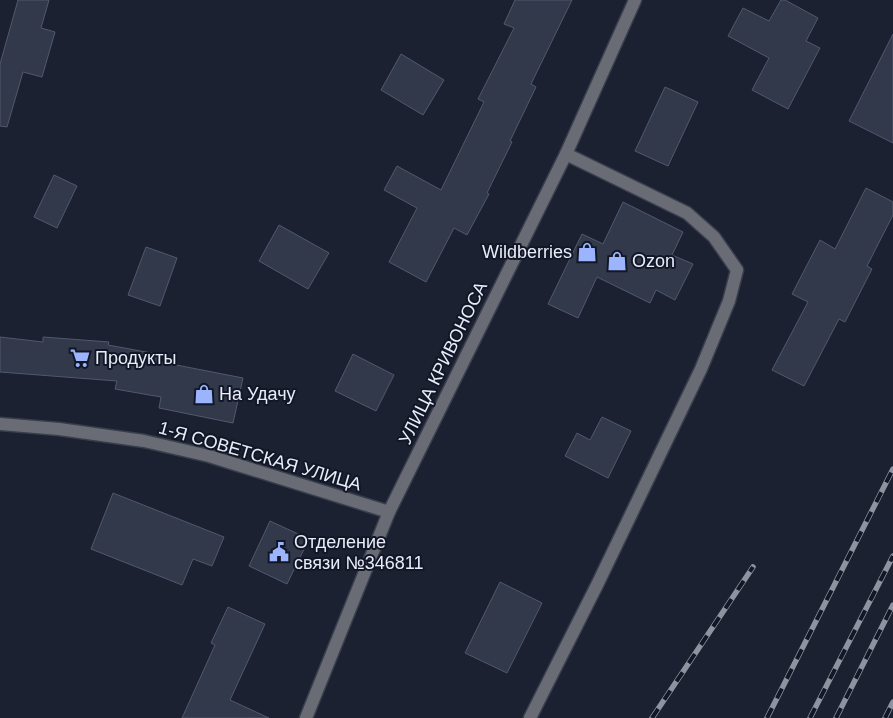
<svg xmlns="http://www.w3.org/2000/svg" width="893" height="718" viewBox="0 0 893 718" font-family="Arial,sans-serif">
  <rect width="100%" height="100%" fill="#1b2131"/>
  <g fill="#32394a" stroke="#52596c">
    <path d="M 18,0 L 49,0 L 41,28 L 55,32 L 42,77 L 23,72 L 7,127 L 0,126 L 0,64 Z"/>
    <path d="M 515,0 L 572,0 L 531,84 L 536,87 L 510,141 L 512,142 L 487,193 L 489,194 L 467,235 L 454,228 L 426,282 L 389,262 L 417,208 L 384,190 L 397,166 L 441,190 L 484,102 L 478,99 L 514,28 L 504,24 Z"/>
    <path d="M 781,0 L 785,0 L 818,18 L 806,41 L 820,48 L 788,109 L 752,90 L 769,58 L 728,36 L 743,8 L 769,21 Z"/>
    <path d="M 893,34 L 893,143 L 849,121 Z"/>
    <path d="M 401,54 L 444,80 L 423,115 L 381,90 Z"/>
    <path d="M 665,87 L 698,102 L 668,166 L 635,151 Z"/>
    <path d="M 54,175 L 77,186 L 57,228 L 34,217 Z"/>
    <path d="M 866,188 L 893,202 L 893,215 L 867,266 L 872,269 L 845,322 L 839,319 L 804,386 L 772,370 L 808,302 L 792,294 L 820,240 L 835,249 Z"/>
    <path d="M 623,202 L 683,232 L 672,255 L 693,264 L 675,300 L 656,290 L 650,303 L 597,277 L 578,318 L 548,304 L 582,234 L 603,244 Z"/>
    <path d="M 279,225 L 329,253 L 308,289 L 259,261 Z"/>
    <path d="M 146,247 L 177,258 L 160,306 L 128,295 Z"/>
    <path d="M 0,337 L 43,342 L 43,337 L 109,342 L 108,345 L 157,354 L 156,361 L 243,378 L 233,423 L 159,408 L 161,397 L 115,389 L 117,381 L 0,372 Z"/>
    <path d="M 353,354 L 394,375 L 376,411 L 335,391 Z"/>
    <path d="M 602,417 L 631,431 L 608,478 L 565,456 L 577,433 L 590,440 Z"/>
    <path d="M 113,493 L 224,537 L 212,566 L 193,559 L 182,585 L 91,549 Z"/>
    <path d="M 270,521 L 309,539 L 287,584 L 249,566 Z"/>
    <path d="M 500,582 L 542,603 L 507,673 L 465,653 Z"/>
    <path d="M 228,607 L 265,624 L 230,700 L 269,718 L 182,718 L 215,645 L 211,643 Z"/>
  </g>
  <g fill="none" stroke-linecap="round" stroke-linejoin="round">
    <defs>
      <g id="minor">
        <path d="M 0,424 L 59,429 L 144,441 L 209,456 L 389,512"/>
        <path d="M 306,718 L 389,512 L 566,154 L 635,0"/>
        <path d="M 530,718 L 598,583 L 701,369 L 729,301 L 737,270 L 714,237 L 687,213 L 566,154"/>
      </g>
    </defs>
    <use href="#minor" stroke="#383e4d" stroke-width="15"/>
    <use href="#minor" stroke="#696c75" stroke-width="12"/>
    <defs>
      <g id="rail">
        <path d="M 652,718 L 753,567"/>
        <path d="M 767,718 L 893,469"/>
        <path d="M 810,718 L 893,556"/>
        <path d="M 836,718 L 893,605"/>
        <path d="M 885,718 L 893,702"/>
      </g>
    </defs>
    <use href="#rail" stroke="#8e93a0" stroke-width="5.5"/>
    <use href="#rail" stroke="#121727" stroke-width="4" stroke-dasharray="11" stroke-linecap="butt"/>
  </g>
  <defs>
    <symbol id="shop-bare" viewBox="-9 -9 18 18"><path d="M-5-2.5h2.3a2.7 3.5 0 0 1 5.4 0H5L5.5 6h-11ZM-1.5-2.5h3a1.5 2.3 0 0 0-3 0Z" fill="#9bb4fd" stroke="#121727" stroke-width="2.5" paint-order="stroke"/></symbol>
    <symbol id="supermarket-bare" viewBox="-9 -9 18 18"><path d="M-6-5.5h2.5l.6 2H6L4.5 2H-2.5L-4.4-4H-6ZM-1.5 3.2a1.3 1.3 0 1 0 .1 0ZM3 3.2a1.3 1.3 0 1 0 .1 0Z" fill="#9bb4fd" stroke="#121727" stroke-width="2.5" paint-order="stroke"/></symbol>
    <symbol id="civic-bare" viewBox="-9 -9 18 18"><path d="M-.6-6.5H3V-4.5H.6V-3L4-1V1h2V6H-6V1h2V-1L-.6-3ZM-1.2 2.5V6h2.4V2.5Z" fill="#9bb4fd" stroke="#121727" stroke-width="2.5" paint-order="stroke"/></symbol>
  </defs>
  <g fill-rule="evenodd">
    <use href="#shop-bare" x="573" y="238" width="28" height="28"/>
    <use href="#shop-bare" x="603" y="247" width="28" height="28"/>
    <use href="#supermarket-bare" x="66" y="344" width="28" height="28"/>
    <use href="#shop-bare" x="190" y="380" width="28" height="28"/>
    <use href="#civic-bare" x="265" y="538" width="28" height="28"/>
  </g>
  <g text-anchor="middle" stroke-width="4" stroke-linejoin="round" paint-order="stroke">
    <g font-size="18" fill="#e9edf9" stroke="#121727" text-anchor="start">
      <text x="572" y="258" text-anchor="end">Wildberries</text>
      <text x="632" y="267">Ozon</text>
      <text x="95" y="364">Продукты</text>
      <text x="219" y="400">На Удачу</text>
      <text x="294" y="548">Отделение<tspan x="294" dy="21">связи №346811</tspan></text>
    </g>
    <g font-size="18" fill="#e9edf9" stroke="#121727">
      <text transform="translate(443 363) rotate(-64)" y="6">УЛИЦА КРИВОНОСА</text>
      <text transform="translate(260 456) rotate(16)" y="6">1-Я СОВЕТСКАЯ УЛИЦА</text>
    </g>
  </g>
</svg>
